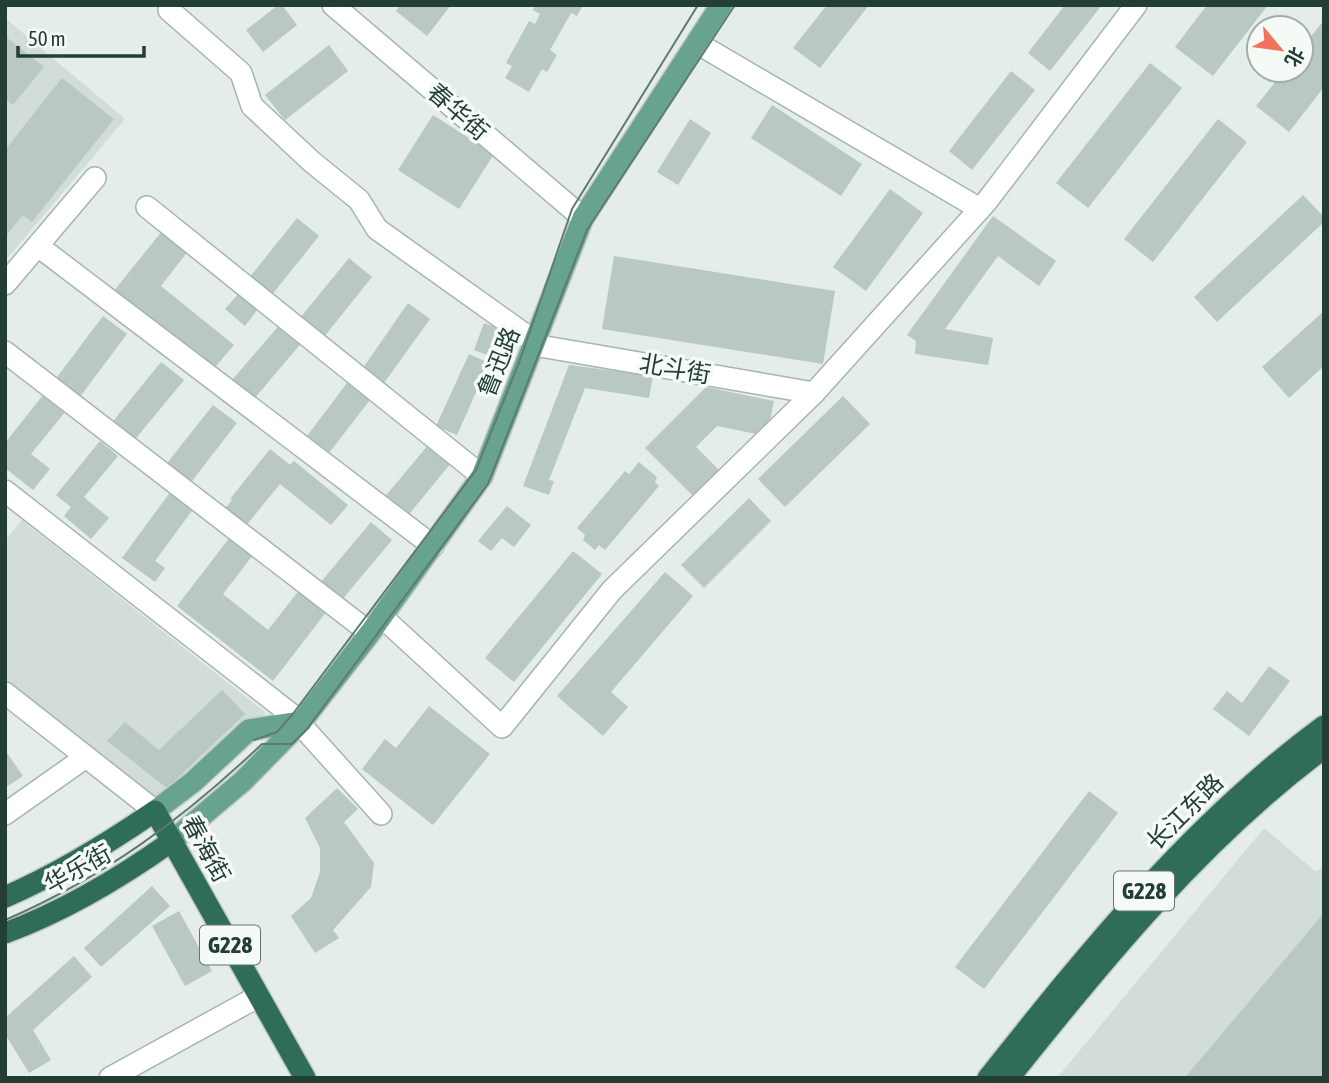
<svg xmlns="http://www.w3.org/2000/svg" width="1329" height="1083" viewBox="0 0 1329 1083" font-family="'Asap Condensed','Noto Sans SC',sans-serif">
  <rect width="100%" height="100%" fill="#e4ede8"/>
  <g fill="#d2ddd7">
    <path d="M 5,18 L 125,119 L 5,261 Z"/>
    <path d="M 22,520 L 266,713 L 159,804 L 5,680 L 5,540 Z"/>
    <path d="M 1264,828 L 1315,871 L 1324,868 L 1324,1078 L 1057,1078 Z"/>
  </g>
  <g fill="#b9c8c1">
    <path d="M 278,5 L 282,5 L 297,25 L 263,52 L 246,30 Z"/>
    <path d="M 400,5 L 451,5 L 427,36 L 396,11 Z"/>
    <path d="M 536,5 L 583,5 L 577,16 L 571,13 L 550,50 L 557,55 L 547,72 L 542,69 L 529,92 L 505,78 L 512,66 L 506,63 L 529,21 L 535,24 L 540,14 L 533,10 Z"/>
    <path d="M 827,5 L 869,5 L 820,68 L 793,48 Z"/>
    <path d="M 1065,5 L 1102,5 L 1050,71 L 1028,53 Z"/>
    <path d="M 1207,5 L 1268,5 L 1213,76 L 1175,47 Z"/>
    <path d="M 1324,20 L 1324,87 L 1289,132 L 1256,106 L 1285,70 L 1301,70 L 1301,49 Z"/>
    <path d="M 5,36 L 44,67 L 13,105 L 5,99 Z"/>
    <path d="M 329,45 L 348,71 L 285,120 L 265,95 Z"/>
    <path d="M 1150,63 L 1182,88 L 1088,208 L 1056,183 Z"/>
    <path d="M 1011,71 L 1035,90 L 972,170 L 949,151 Z"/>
    <path d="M 62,78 L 114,119 L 32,222 L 23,215 L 5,237 L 5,150 Z"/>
    <path d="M 772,105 L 862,164 L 841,196 L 751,138 Z"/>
    <path d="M 433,115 L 494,154 L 459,209 L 398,170 Z"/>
    <path d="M 690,119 L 711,133 L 678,185 L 657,172 Z"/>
    <path d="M 1218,119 L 1247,142 L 1153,262 L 1124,239 Z"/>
    <path d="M 890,189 L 923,213 L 866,291 L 833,267 Z"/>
    <path d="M 1303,195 L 1324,217 L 1324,222 L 1217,322 L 1194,297 Z"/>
    <path d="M 993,216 L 1056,261 L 1039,286 L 998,256 L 945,329 L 993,338 L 988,365 L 915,354 L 916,341 L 907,335 Z"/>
    <path d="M 297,218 L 319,236 L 271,296 L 249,278 Z"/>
    <path d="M 163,230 L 188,251 L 161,286 L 234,345 L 211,372 L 113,292 Z"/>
    <path d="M 614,256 L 835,291 L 823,364 L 602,329 Z"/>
    <path d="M 349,258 L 372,277 L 324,337 L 300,318 Z"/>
    <path d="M 239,293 L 258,309 L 245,326 L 225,309 Z"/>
    <path d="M 408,303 L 430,319 L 384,383 L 363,368 Z"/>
    <path d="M 1324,311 L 1324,366 L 1289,398 L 1262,367 Z"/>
    <path d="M 103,316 L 127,334 L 79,398 L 55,380 Z"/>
    <path d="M 282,322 L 303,341 L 254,399 L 232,380 Z"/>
    <path d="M 484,323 L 500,329 L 490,356 L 474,350 Z"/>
    <path d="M 469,354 L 489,363 L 457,435 L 436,426 Z"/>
    <path d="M 161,362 L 184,380 L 132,443 L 110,425 Z"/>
    <path d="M 569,365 L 653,376 L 649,398 L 585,388 L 549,480 L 554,481 L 549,495 L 523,486 Z"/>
    <path d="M 350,379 L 373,396 L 329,453 L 307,436 Z"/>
    <path d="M 706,387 L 774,401 L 767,436 L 717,426 L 696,447 L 720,471 L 694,497 L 645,448 Z"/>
    <path d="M 43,395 L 65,412 L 31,454 L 50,469 L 33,490 L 5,468 L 5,443 Z"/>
    <path d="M 843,396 L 870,424 L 785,507 L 758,479 Z"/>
    <path d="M 213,405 L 237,423 L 188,486 L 164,467 Z"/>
    <path d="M 434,438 L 456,457 L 406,518 L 383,499 Z"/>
    <path d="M 100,441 L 118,456 L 84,497 L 109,518 L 91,539 L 64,516 L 71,507 L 56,495 Z"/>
    <path d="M 270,449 L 290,465 L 294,461 L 348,505 L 331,525 L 280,484 L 245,527 L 224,510 L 232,500 L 230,499 Z"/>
    <path d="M 639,462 L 657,477 L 655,482 L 659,486 L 605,550 L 599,545 L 595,550 L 583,540 L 585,535 L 577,528 L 625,471 L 629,474 Z"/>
    <path d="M 171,491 L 194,508 L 155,561 L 165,568 L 155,582 L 122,558 Z"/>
    <path d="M 749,498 L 771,521 L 704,588 L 681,565 Z"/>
    <path d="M 507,506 L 531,525 L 514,547 L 502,538 L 491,551 L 478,541 Z"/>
    <path d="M 371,522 L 392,540 L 341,601 L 320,583 Z"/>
    <path d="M 230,537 L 253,555 L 223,594 L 268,630 L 300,589 L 327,611 L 273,681 L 177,606 Z"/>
    <path d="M 573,551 L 602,574 L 514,682 L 485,658 Z"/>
    <path d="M 665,572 L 693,596 L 611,692 L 628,707 L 603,736 L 557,696 Z"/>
    <path d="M 1269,666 L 1290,681 L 1249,736 L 1213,709 L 1227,691 L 1242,703 Z"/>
    <path d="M 222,690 L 245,714 L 167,788 L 107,741 L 125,722 L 159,750 Z"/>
    <path d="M 429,706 L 490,754 L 433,825 L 362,769 L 385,739 L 396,748 Z"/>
    <path d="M 5,750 L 23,776 L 5,788 Z"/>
    <path d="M 337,788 L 358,809 L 344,822 L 374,863 L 371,887 L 333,930 L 339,938 L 315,953 L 291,916 L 311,898 L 320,872 L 320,848 L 305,818 Z"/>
    <path d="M 1089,791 L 1118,813 L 984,989 L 955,967 Z"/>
    <path d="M 152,886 L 170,906 L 101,967 L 84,948 Z"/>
    <path d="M 179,911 L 212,971 L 185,986 L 152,926 Z"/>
    <path d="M 1324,913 L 1324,1078 L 1188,1078 L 1187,1075 Z"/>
    <path d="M 74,956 L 92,977 L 33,1030 L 51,1060 L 29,1073 L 5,1034 L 5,1018 Z"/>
  </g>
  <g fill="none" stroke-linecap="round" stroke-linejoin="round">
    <defs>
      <g id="minor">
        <path d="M 333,5 L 583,218"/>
        <path d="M 169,10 L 241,73 L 252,106 L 312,162 L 359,200 L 377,229 L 527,336 L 534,345 L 814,393"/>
        <path d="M 697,43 L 980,209"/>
        <path d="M 147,207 L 482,476"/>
        <path d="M 38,246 L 433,546"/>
        <path d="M 5,284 L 95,178"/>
        <path d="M 5,352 L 370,633"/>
        <path d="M 5,491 L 292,715 L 381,814"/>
        <path d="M 382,617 L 502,727 L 612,590 L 814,393 L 987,201 L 1136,5"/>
        <path d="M 5,693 L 155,811"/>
        <path d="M 5,814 L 86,757"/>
        <path d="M 110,1078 L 259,996"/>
      </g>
      <g id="major">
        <path d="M 155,811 L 193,782 L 249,730 L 301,722"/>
        <path d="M 172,841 L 243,781 L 301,722 L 370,633 L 482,476 L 583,218 L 721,5"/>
      </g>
      <g id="highway">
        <path d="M 5,897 C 58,874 107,844 155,811 L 305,1078"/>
        <path d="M 5,933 C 65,911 120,878 172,841"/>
        <path d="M 988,1078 C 1089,951 1192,823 1324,726"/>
        <path d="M 1009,1078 C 1103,960 1202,839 1324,748"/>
      </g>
    </defs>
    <use href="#minor" stroke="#a6b5af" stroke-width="24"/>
    <use href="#major" stroke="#c1c9c6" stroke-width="24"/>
    <use href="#highway" stroke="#c1c9c6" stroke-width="24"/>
    <use href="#minor" stroke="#fff" stroke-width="21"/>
    <use href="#major" stroke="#68a38e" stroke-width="21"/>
    <use href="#highway" stroke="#2f6c59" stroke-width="21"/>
    <g stroke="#5e7b70" stroke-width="2">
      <path d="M 254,740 L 277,732 L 292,715 L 476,470 L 520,360 L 572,209 L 698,5"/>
      <path d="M 5,920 C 105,877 184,818 262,744 L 292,744 L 307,729 L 488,484 L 587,230 L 735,5"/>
    </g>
  </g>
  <g text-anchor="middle" stroke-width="7" stroke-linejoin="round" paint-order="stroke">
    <g fill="#f5faf7" stroke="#62776f" stroke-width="2">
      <rect x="1114" y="871.5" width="60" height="39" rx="5"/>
      <rect x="200" y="925.5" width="60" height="39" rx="5"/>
    </g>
    <g font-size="23" font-weight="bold" fill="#233f35">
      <text x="1144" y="899">G228</text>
      <text x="230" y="953">G228</text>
    </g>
    <g font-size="24" fill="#233f35" stroke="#f5faf7">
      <text transform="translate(458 112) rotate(41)" y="8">春华街</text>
      <text transform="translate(499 362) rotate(-68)" y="8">鲁迅路</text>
      <text transform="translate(675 369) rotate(10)" y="8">北斗街</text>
      <text transform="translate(1185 812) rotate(-45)" y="8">长江东路</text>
      <text transform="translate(206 849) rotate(61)" y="8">春海街</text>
      <text transform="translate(78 869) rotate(-29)" y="8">华乐街</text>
    </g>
  </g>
  <rect width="1329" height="1083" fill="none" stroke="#233f35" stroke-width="14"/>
  <g transform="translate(1280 49) rotate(119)"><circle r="33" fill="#f5faf7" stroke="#a1afa9" stroke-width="2"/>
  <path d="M0-5L12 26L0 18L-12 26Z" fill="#f2735d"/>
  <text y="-10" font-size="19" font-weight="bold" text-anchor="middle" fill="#233f35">北</text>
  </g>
  <path d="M18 46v10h126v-10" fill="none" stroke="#233f35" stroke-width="3.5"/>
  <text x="28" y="46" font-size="21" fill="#233f35" stroke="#f5faf7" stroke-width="5" paint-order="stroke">50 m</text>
</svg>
